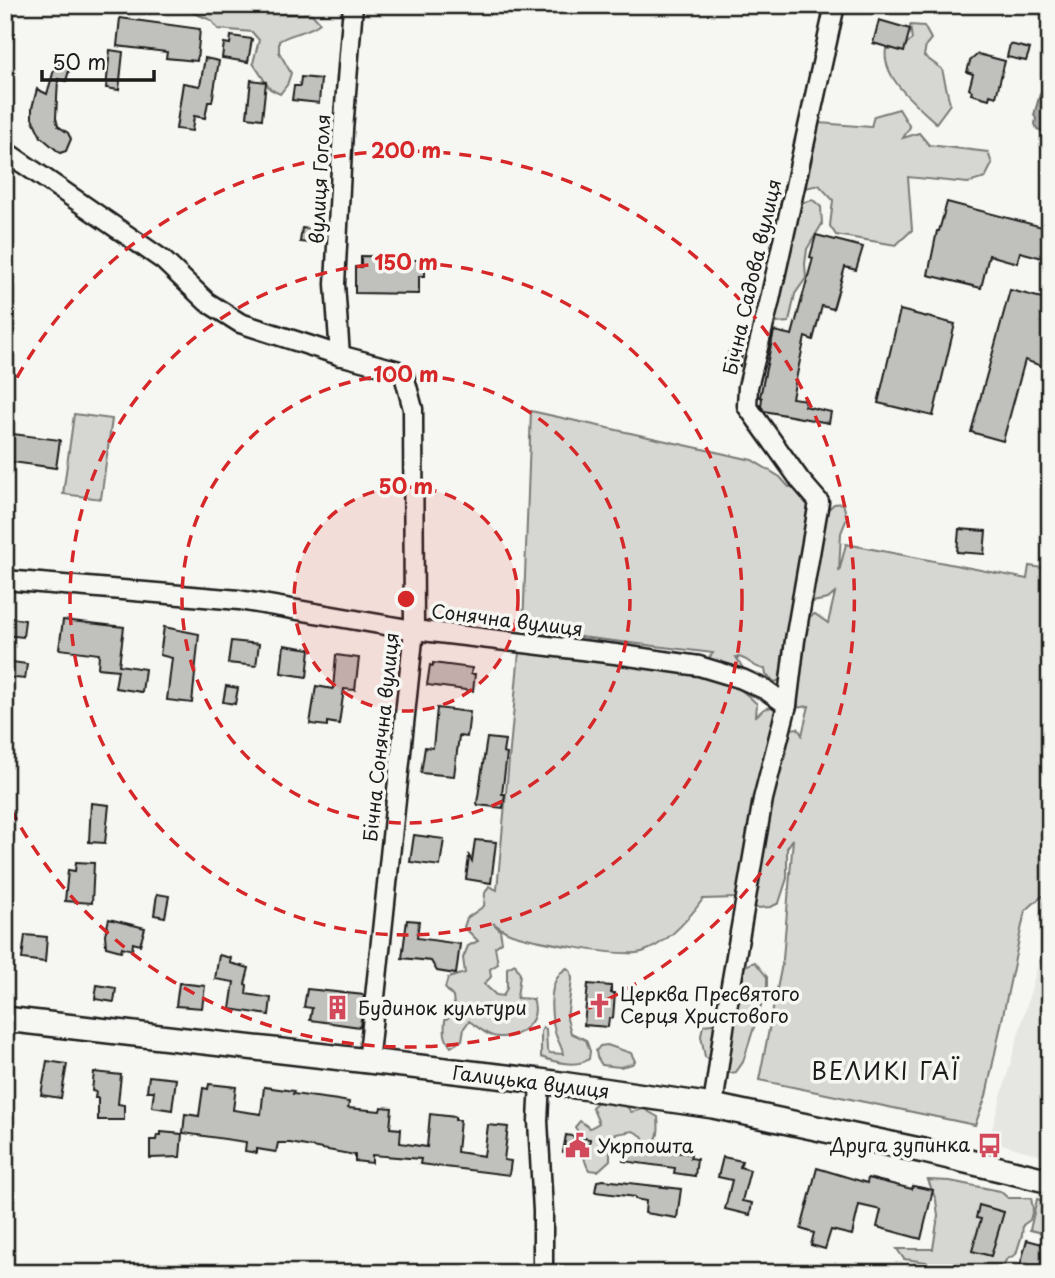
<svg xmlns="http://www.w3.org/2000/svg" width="1055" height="1278" viewBox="0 0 1055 1278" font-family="'Playpen Sans',sans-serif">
  <rect width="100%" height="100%" fill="#f6f6f2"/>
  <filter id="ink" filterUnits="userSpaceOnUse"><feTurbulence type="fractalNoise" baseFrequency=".0143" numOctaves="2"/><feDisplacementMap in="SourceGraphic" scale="14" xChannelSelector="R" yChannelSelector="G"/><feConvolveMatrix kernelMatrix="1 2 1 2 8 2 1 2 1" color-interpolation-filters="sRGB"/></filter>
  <g filter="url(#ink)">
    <path fill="#e6e6e2" d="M 1050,922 L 1050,1158 L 998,1143 L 1000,1131 L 992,1129 Z"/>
    <g fill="#d6d6d2" stroke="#797977" stroke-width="2">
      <path d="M 188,5 L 268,5 C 283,18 294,13 312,14 L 320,23 C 308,33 293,32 279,41 L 279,52 L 291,73 L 287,85 L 280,94 L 270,89 L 253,63 L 259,40 L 252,32 L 218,29 L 211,20 L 189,11 Z"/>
      <path d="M 910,25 L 924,26 L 931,39 L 926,45 L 924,56 L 942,69 L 950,104 L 936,123 C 917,105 881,78 886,49 L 901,49 L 912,39 Z"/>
      <path d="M 899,109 L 910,127 L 903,138 L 919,133 L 929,145 L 988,152 L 992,164 L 985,178 L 968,183 L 908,177 L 912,230 L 896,245 L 836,235 L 830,226 L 833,200 L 819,185 L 805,188 L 817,126 L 819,123 L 871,127 L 874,116 Z"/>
      <path d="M 813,200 L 821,207 L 822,224 L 807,249 L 805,264 L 806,278 L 795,294 L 789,322 L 777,323 L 774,317 L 790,255 L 792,212 L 799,203 Z"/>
      <path d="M 531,411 L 752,460 L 780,477 L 789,487 L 799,484 L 808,500 L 813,526 L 794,618 L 789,619 L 785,646 L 791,655 L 788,677 L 775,682 L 766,675 L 765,669 C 753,669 747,656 736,657 L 743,668 L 741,673 L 707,660 L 713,653 L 523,630 Z"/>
      <path d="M 74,414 L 112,419 L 101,499 L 63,494 Z"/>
      <path d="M 843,503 L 847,518 L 841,533 L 839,572 L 846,544 L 1027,579 L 1029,566 L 1050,569 L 1050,894 L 1041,897 L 1025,911 L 986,1096 L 975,1125 L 759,1080 L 783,959 L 793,839 L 787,848 L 787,878 L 779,903 L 771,907 L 757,908 L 752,904 L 739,904 L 737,892 L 736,898 L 703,899 C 688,920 667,944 642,952 C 622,958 535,941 512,934 C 505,932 499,927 493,923 L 500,930 L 502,942 L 495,947 L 498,964 L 490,969 L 491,977 L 484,984 L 496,995 L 503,996 L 507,988 L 507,968 L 515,964 L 520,974 L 517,998 L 533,999 C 541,1021 521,1038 499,1037 C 488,1037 478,1027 469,1021 L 464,1028 L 462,1040 L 451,1047 C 444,1038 444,1032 445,1020 L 455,1013 L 453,997 L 445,988 L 448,978 L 465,973 L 463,958 L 468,946 L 478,941 L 464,927 L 467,918 L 484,906 L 485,893 L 489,886 L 497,890 L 519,652 L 697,674 C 726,680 736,683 757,704 L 756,716 L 764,709 L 779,705 L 791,729 L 798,728 L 802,735 L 809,706 L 796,708 L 790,704 L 796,652 L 805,645 L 798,625 L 799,621 L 815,614 L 828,623 L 835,593 L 828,599 L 812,602 L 806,587 L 823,514 L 834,504 Z"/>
      <path d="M 755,962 L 767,977 L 767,986 L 743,1062 L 736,1072 L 731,1073 L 705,1057 L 701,1036 L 703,1025 L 731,1022 L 742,967 Z"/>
      <path d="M 567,968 L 571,972 L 572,979 L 567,1019 L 571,1033 L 586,1040 L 590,1051 L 589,1059 C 577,1068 554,1062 541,1057 L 541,1032 L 543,1027 L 546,1029 L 547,1050 L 550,1053 L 563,1054 C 562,1046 557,1040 555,1032 C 550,1013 547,979 567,968 Z"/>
      <path d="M 607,1045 L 631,1053 L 635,1061 L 632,1064 L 620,1067 L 602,1065 L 597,1057 L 596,1051 L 600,1046 Z"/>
      <path d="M 600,1100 L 626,1105 L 631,1112 L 644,1109 L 658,1117 C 659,1130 660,1138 649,1148 L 642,1136 L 633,1131 L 610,1135 L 610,1160 L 598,1171 L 589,1170 C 579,1154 587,1144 575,1127 L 580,1121 L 590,1128 L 599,1123 L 592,1107 Z"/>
      <path d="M 928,1180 L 950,1181 L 1000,1191 L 1008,1198 L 1031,1198 L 1033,1209 L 1030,1220 L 1023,1225 L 1022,1235 L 1016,1254 L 1006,1260 L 1000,1273 L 936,1273 L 926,1262 L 904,1259 L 897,1249 L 933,1249 L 938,1216 L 936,1200 Z"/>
      <path d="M 1037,1199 L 1050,1203 L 1050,1235 L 1030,1230 Z"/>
    </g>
    <path fill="#acaca9" stroke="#727271" stroke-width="2" d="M 1044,91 L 1050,93 L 1050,102 L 1046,107 L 1049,111 L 1050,127 L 1042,131 L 1037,129 L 1035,124 L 1036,119 L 1034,115 L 1040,94 Z"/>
    <g fill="#c0c0bd" stroke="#1c1c1c" stroke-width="2">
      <path d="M 120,18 L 200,29 L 197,61 L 166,58 L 167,52 L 117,46 Z"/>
      <path d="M 879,20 L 910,29 L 904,52 L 873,43 Z"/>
      <path d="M 231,36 L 252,39 L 248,62 L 222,58 L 224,43 L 230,44 Z"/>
      <path d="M 1010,44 L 1030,49 L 1026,61 L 1007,57 Z"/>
      <path d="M 110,50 L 123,52 L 119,90 L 106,88 Z"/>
      <path d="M 978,54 L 1005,61 L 996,97 L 990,95 L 989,99 L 971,94 L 972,91 L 969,89 L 973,74 L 967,72 L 970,61 Z"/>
      <path d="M 205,58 L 219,61 L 212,102 L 208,102 L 205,118 L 194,116 L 192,131 L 176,129 L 183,83 L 200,86 Z"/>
      <path d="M 56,63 L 70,67 L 66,81 L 58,79 L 56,118 L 58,126 L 68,133 L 71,139 L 66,151 L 60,153 L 41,137 L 32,118 L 32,108 L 37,89 L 47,94 Z"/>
      <path d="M 301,77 L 321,79 L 319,103 L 292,100 L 294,86 L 300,86 Z"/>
      <path d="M 251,80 L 266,82 L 262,119 L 247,117 Z"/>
      <path d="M 947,202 L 1050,229 L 1050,260 L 1020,252 L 1017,263 L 989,255 L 981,288 L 928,275 L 937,231 L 939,231 Z"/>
      <path d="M 302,228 L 318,230 L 316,244 L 300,242 Z"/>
      <path d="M 816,235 L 863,247 L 856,270 L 845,267 L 833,309 L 822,306 L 813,340 L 805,337 L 792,398 L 806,400 L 804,406 L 831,412 L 829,423 L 764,411 L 761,406 L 762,398 L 760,397 L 774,331 L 792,335 L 813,258 L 810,257 Z"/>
      <path d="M 361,256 L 411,257 L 411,260 L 425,260 L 425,276 L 419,276 L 419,294 L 355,293 L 355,267 L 361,267 Z"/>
      <path d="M 1010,290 L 1050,300 L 1050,369 L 1025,360 L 1003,441 L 971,432 Z"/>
      <path d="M 900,310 L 955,324 L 933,416 L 878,403 Z"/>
      <path d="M 729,351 L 742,355 L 740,366 L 726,363 Z"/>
      <path d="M 5,433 L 60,440 L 56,468 L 5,461 Z"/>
      <path d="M 959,529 L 986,531 L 984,554 L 957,552 Z"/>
      <path d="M 5,617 L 25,620 L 23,637 L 5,635 Z"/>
      <path d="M 63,620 L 124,627 L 119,665 L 145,669 L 142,692 L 115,688 L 118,670 L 98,668 L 99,654 L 59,649 Z"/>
      <path d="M 164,627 L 199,634 L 192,703 L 167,700 L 172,658 L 160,655 Z"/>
      <path d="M 231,641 L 259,644 L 256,666 L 228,663 Z"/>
      <path d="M 284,645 L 310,649 L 307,677 L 281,673 Z"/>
      <path d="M 336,655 L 359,658 L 355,690 L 344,689 L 339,724 L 327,722 L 327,726 L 310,724 L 316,686 L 333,689 Z"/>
      <path d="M 5,661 L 27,664 L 25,679 L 5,677 Z"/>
      <path d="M 433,663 L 472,668 L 471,674 L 475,674 L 473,691 L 427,685 L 430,665 L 433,666 Z"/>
      <path d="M 226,686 L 238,688 L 235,704 L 223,702 Z"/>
      <path d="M 437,708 L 470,712 L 467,737 L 459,736 L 454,776 L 421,773 L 425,747 L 433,748 Z"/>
      <path d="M 487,738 L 505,740 L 503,753 L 507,754 L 502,794 L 505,794 L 503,808 L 478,805 L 477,803 Z"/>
      <path d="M 91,803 L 109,805 L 105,843 L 89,842 Z"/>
      <path d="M 414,835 L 444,839 L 440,866 L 410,862 Z"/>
      <path d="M 475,840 L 496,842 L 491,883 L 466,879 L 469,856 L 472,861 Z"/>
      <path d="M 76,862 L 94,863 L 92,903 L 65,901 L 68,870 L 75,871 Z"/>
      <path d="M 157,894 L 169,896 L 165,917 L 154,915 Z"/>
      <path d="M 109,919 L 145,928 L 140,945 L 133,943 L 132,950 L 122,947 L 121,951 L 106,947 L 105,934 Z"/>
      <path d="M 407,920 L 419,921 L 417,938 L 460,944 L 456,974 L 437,971 L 431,961 L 402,958 Z"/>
      <path d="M 25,935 L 47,937 L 45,962 L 22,959 Z"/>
      <path d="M 219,955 L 231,958 L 230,963 L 249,968 L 245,984 L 247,985 L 246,994 L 271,998 L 269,1015 L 230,1009 L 234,982 L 215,979 Z"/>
      <path d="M 179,983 L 205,986 L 202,1008 L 176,1006 Z"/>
      <path d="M 588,984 L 611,986 L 611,993 L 615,993 L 613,1018 L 609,1018 L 608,1027 L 584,1025 Z"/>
      <path d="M 97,985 L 116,988 L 114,1002 L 95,999 Z"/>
      <path d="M 307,989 L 364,995 L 360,1027 L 310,1020 L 312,1008 L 304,1007 Z"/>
      <path d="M 47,1061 L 67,1064 L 61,1098 L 41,1095 Z"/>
      <path d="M 94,1072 L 121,1075 L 118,1104 L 124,1105 L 124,1120 L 98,1120 L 98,1098 L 95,1098 L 96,1092 L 92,1091 Z"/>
      <path d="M 149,1076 L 176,1079 L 172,1110 L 152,1107 L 154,1091 L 147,1091 Z"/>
      <path d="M 209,1084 L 236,1087 L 233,1110 L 261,1114 L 264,1087 L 294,1091 L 293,1094 L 338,1100 L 349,1102 L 348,1108 L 380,1111 L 381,1107 L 392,1108 L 390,1128 L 401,1129 L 400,1143 L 427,1147 L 430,1114 L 455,1117 L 455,1120 L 460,1120 L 457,1152 L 484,1156 L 488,1125 L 508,1127 L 504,1160 L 511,1161 L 509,1175 L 420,1164 L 421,1159 L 372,1155 L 372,1163 L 355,1161 L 355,1155 L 290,1143 L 278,1143 L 276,1152 L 257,1149 L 257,1153 L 245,1151 L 246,1142 L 183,1133 L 185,1114 L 199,1116 L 203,1088 L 208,1089 Z"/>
      <path d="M 161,1132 L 182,1134 L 180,1157 L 150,1158 L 150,1140 L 156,1140 L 157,1135 L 161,1135 Z"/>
      <path d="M 566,1135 L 590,1139 L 588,1156 L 563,1152 Z"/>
      <path d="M 625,1146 L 691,1154 L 690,1158 L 697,1159 L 695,1176 L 674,1173 L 675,1168 L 623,1161 Z"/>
      <path d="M 723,1157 L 742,1161 L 740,1167 L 750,1170 L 742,1201 L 752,1203 L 750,1215 L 725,1209 L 732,1180 L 718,1177 Z"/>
      <path d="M 817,1168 L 867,1183 L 868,1178 L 912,1189 L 913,1186 L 933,1190 L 921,1239 L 877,1227 L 881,1210 L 859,1205 L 852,1235 L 831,1230 L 825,1249 L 811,1245 L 814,1233 L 801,1229 Z"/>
      <path d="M 603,1180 L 681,1189 L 677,1218 L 645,1213 L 646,1201 L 635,1199 L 635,1197 L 595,1192 L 597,1181 Z"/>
      <path d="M 979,1205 L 1004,1212 L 991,1256 L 972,1251 L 981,1219 L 976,1218 Z"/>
      <path d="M 1027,1240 L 1050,1246 L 1050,1273 L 1018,1273 Z"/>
    </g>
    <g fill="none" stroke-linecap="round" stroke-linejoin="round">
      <defs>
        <g id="minor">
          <path d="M 5,151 L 163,260 L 207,302 L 240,323 L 339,355 L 396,370 L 404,375 L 413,409 L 414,630 L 368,1063"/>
          <path d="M 340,356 L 335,284 L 343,130 L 353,5"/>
          <path d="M 5,580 L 239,600 L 414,630 L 615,654 L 699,666 L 742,679 L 766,690 L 787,705"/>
          <path d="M 540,1081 L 538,1121 L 543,1211 L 543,1273"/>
          <path d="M 713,1106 L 726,1014 L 763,799 L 787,705 L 795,640 L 819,502 L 800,480 L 747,406 L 748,387 L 769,304 L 835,5"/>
        </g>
        <path id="tertiary" d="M 5,1019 L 540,1081 L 713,1106 L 924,1151 L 1050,1181"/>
      </defs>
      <use href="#minor" stroke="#1c1c1c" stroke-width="23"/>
      <use href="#tertiary" stroke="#1c1c1c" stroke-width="28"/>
      <use href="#minor" stroke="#f6f6f2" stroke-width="18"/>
      <use href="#tertiary" stroke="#f6f6f2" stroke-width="23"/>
    </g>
  </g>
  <circle cx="406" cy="599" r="112" fill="#d62828" fill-opacity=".12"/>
  <g fill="none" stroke="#d62828" stroke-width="3.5" stroke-dasharray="12 9">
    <circle cx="406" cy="599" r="112"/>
    <circle cx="406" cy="599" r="224"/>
    <circle cx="406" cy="599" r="336"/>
    <path d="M7 396A448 448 0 1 1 7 802"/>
  </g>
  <defs>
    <symbol id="church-bare" viewBox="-9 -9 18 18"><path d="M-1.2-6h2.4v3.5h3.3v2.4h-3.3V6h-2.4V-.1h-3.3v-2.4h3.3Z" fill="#d1495b" stroke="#f6f6f2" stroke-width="2.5" paint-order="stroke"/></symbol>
    <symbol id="building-bare" viewBox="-9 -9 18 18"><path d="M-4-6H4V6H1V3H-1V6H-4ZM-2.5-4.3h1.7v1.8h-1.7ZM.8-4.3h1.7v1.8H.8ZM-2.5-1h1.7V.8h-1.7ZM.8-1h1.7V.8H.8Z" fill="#d1495b" stroke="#f6f6f2" stroke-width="2.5" paint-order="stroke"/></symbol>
    <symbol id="bus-bare" viewBox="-9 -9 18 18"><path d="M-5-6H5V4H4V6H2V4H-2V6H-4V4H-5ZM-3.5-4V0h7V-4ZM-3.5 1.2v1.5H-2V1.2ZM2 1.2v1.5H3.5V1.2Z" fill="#d1495b" stroke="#f6f6f2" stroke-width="2.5" paint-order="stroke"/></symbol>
    <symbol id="civic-bare" viewBox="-9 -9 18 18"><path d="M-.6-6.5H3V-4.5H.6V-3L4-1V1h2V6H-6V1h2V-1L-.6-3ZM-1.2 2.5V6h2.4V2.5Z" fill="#d1495b" stroke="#f6f6f2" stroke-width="2.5" paint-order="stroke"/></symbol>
  </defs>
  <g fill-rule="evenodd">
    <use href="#church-bare" x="582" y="988" width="35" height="35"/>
    <use href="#building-bare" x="320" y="990" width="35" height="35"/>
    <use href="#bus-bare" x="972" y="1128" width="35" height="35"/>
    <use href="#civic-bare" x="560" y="1128" width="35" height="35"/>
  </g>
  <g text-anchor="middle" stroke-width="7" stroke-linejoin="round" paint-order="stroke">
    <g font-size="19" fill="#1c1c1c" stroke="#f6f6f2">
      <text transform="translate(320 179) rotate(-87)" y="7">вулиця Гоголя</text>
      <text transform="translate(752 277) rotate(-77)" y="7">Бічна Садова вулиця</text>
      <text transform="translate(507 620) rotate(7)" y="7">Сонячна вулиця</text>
      <text transform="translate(381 737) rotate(-84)" y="7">Бічна Сонячна вулиця</text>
      <text transform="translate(531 1082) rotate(7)" y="7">Галицька вулиця</text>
    </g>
    <g font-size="19" fill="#1c1c1c" stroke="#f6f6f2" text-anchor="start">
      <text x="620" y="1001">Церква Пресвятого<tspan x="620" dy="22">Серця Христового</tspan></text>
      <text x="358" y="1015">Будинок культури</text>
      <text x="970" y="1152" text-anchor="end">Друга зупинка</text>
      <text x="597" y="1153">Укрпошта</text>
    </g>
    <g font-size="23" letter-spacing="2" fill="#1c1c1c" stroke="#f6f6f2">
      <text x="886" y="1080">ВЕЛИКІ ГАЇ</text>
    </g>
  </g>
  <circle cx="406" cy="599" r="10" fill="#d62828" stroke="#f6f6f2" stroke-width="3.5"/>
  <g font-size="21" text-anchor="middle" font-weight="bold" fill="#d62828" stroke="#f6f6f2" stroke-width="7" stroke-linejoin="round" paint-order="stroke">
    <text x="406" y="158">200 m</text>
    <text x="406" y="270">150 m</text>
    <text x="406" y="382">100 m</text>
    <text x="406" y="494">50 m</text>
  </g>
  <rect width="1055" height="1278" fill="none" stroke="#f6f6f2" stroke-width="28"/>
  <rect x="14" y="14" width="1027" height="1250" fill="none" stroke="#1c1c1c" stroke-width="2.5" filter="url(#ink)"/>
  <path d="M42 70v10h112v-10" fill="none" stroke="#1c1c1c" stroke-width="3.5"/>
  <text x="52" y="70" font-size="21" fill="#1c1c1c" stroke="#f6f6f2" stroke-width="5" paint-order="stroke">50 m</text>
</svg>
